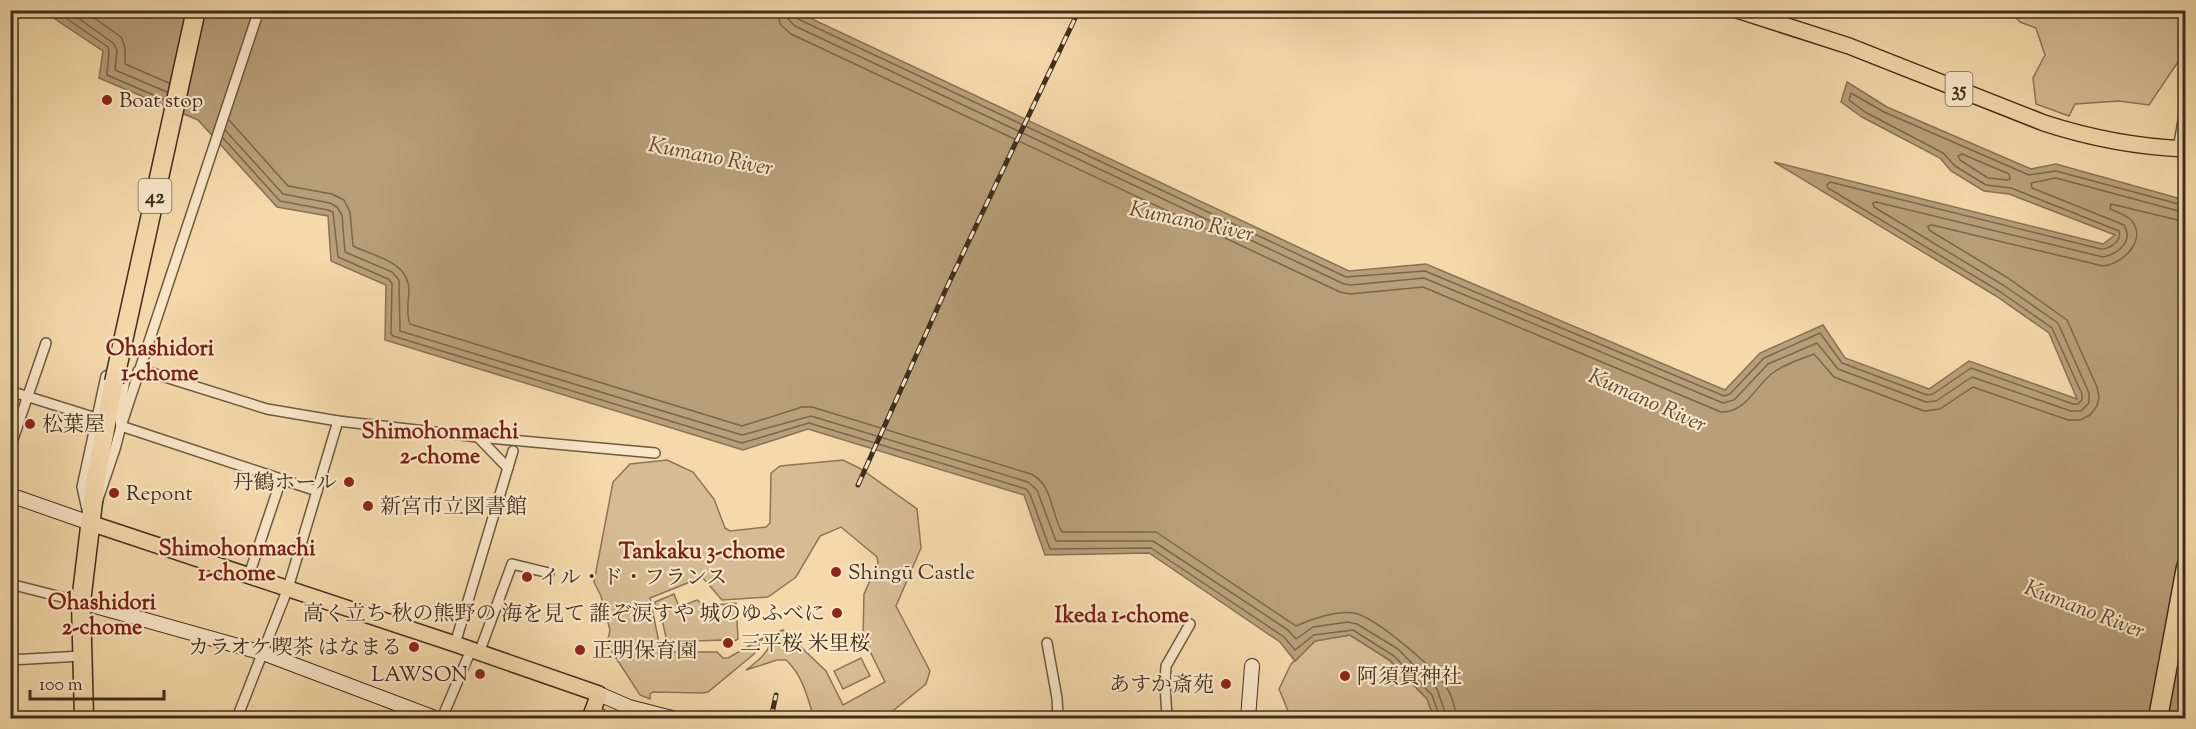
<svg xmlns="http://www.w3.org/2000/svg" width="2196" height="729" viewBox="0 0 2196 729" font-family="'Sorts Mill Goudy','Noto Serif JP',serif">
  <rect width="100%" height="100%" fill="#f4d9ab"/>
  <filter id="stains"><feTurbulence type="fractalNoise" baseFrequency=".00333" numOctaves="4"/><feColorMatrix values="0 0 0 0 .2 0 0 0 0 .09 0 0 0 0 .02 0 0 0 .5 -.17"/></filter>
  <radialGradient id="worn" r=".72"><stop offset=".6" stop-color="#630" stop-opacity="0"/><stop offset="1" stop-color="#630" stop-opacity=".3"/></radialGradient>
  <g fill="#d5bc93" stroke="#8a7658" stroke-width="1.5">
    <path d="M 2010,11 L 2185,11 L 2184,53 L 2149,105 L 2119,101 L 2075,104 L 2069,116 L 2036,104 L 2033,78 L 2045,55 L 2036,28 L 2020,22 Z"/>
    <path d="M 667,460 L 693,472 L 714,499 L 725,528 L 730,531 L 766,527 L 770,523 L 771,473 L 780,466 L 843,460 L 861,469 L 917,509 L 921,548 L 896,606 L 930,671 L 926,684 L 884,718 L 814,718 C 807,696 803,676 786,660 L 777,660 L 746,670 C 758,661 772,650 773,634 L 783,630 L 826,671 L 843,705 L 885,682 L 863,637 L 864,594 L 878,563 L 877,557 L 841,527 L 820,536 L 796,577 L 768,597 L 722,600 L 703,578 L 700,578 L 650,598 L 660,648 L 664,652 L 717,652 L 723,658 L 728,658 L 763,638 L 754,654 L 708,692 L 702,693 L 653,692 L 650,694 L 650,699 L 640,695 L 607,644 L 610,630 L 601,596 L 594,582 L 613,482 L 630,464 Z"/>
    <path d="M 674,594 L 679,607 L 697,600 L 705,606 L 736,603 L 738,639 L 727,645 L 723,640 L 667,642 L 660,610 L 657,610 L 655,602 Z"/>
    <path d="M 1350,635 L 1389,660 L 1427,699 L 1434,718 L 1291,718 L 1279,689 L 1291,664 L 1315,641 Z"/>
    <path d="M 861,658 L 870,676 L 843,689 L 834,671 Z"/>
  </g>
  <path fill="#b69f7a" stroke="#867254" stroke-width="1.5" d="M 43,11 L 795,11 L 1349,271 L 1426,264 L 1725,390 L 1760,353 L 1823,325 L 1845,358 L 1929,389 L 1969,361 L 2077,399 L 2049,333 L 1996,296 L 1774,162 L 2103,244 L 2115,235 L 2009,194 L 1984,191 L 1951,171 L 1940,158 L 1862,117 L 1841,102 L 1847,82 L 1887,107 L 2031,169 L 2056,164 L 2185,200 L 2185,718 L 1434,718 L 1427,699 L 1390,660 L 1350,635 L 1315,641 L 1295,661 L 1280,642 L 1149,553 L 1045,555 L 1024,495 L 808,429 L 743,450 L 385,340 L 386,285 L 331,261 L 328,216 L 277,207 L 198,120 L 99,78 L 103,51 Z"/>
  <g fill="none" stroke-linecap="round" stroke-linejoin="round">
    <g stroke="#7a674b" stroke-width="1.5">
      <path d="M 54,10 L 108,47 L 109,52 L 107,75 L 165,100"/>
      <path d="M 67,10 L 113,43 L 117,50 L 115,70 L 167,92"/>
      <path d="M 83,10 L 121,37 L 125,47 L 125,64 L 169,83"/>
      <path d="M 777,10 L 780,24 L 791,34 L 1340,292 L 1350,294 L 1423,287 L 1721,412 C 1747,413 1756,384 1774,372 C 1785,364 1801,359 1814,354 L 1834,377 L 1924,411 L 1940,409 L 1973,387 L 2068,420 L 2080,420 L 2090,415 L 2097,406 L 2099,397 L 2097,387 L 2067,320 L 2008,278 L 1929,230 L 1928,226 L 1932,225 L 2103,266 C 2123,264 2148,240 2131,220 C 2125,214 2117,212 2110,209 L 2111,204 L 2186,222"/>
      <path d="M 786,10 L 788,19 L 795,26 L 1344,284 L 1351,285 L 1424,278 L 1723,403 L 1734,400 L 1768,364 L 1817,343 L 1838,369 L 1926,402 L 1936,401 L 1972,377 L 2071,411 L 2081,411 L 2089,403 L 2089,393 L 2058,323 L 2003,285 L 1874,207 L 1873,203 L 1876,202 L 2103,257 C 2118,254 2134,241 2124,225 L 2032,188 L 2031,183 L 2056,178 L 2186,213"/>
      <path d="M 794,10 L 795,16 L 798,19 L 1346,277 L 1425,271 L 1724,396 L 1730,394 L 1764,358 L 1820,333 L 1842,363 L 1927,395 L 1933,394 L 1971,368 L 2073,404 L 2078,404 L 2082,400 L 2082,394 L 2052,328 L 1999,291 L 1828,188 L 1827,185 L 1830,182 L 2101,249 C 2110,249 2122,241 2119,231 L 2011,188 L 1986,185 L 1955,166 L 1943,153 L 1865,112 L 1849,100 L 1851,93 L 1884,112 L 2029,175 L 2056,171 L 2186,206"/>
      <path d="M 229,120 L 288,186 L 332,194 L 344,200 L 350,212 L 353,246 C 375,257 409,261 409,291 C 408,301 406,315 410,324 L 742,426 L 802,407 L 812,407 L 1031,474 C 1053,484 1051,514 1062,532 L 1156,532 L 1296,626 C 1311,619 1338,610 1354,613 C 1377,618 1435,668 1447,688 C 1452,696 1456,709 1456,718"/>
      <path d="M 225,130 L 283,194 L 330,203 L 337,207 L 342,215 L 345,252 L 392,272 L 399,280 L 400,331 L 742,435 L 811,416 L 1028,482 L 1037,490 L 1056,541 L 1153,541 L 1288,630 L 1296,639 L 1313,627 L 1348,622 L 1357,624 L 1398,649 L 1437,689 L 1447,718"/>
      <path d="M 223,138 L 280,201 L 328,210 L 333,212 L 338,257 L 388,279 L 392,283 L 391,334 L 393,336 L 742,443 L 809,423 L 1026,489 L 1030,494 L 1050,549 L 1151,548 L 1284,637 L 1295,650 L 1314,635 L 1353,630 L 1394,656 L 1432,695 L 1440,718"/>
      <path d="M 1962,154 L 2009,174 L 2010,179 L 2007,180 L 1988,178 L 1960,160 L 1958,156 Z"/>
    </g>
    <defs>
      <g id="street">
        <path d="M 2178,149 L 2186,104"/>
        <path d="M 138,371 L 149,372 L 267,409 L 338,421 L 478,437 L 655,453"/>
        <path d="M 110,374 L 123,377 L 125,380 L 119,414 L 121,426 L 115,449 L 90,523 L 82,487 L 106,376 Z"/>
        <path d="M 10,391 L 96,418"/>
        <path d="M 121,426 L 259,10"/>
        <path d="M 121,426 L 317,491"/>
        <path d="M 478,437 L 508,468"/>
        <path d="M 10,448 L 46,343"/>
        <path d="M 249,575 L 281,480"/>
        <path d="M 10,584 L 81,602"/>
        <path d="M 1047,643 L 1057,698 L 1058,718"/>
        <path d="M 455,644 L 513,451"/>
        <path d="M 479,653 L 512,564 L 549,573"/>
        <path d="M 10,660 L 82,656"/>
        <path d="M 593,707 L 605,718"/>
        <path d="M 237,718 L 288,588 L 338,421"/>
        <path d="M 442,718 L 471,650"/>
        <path d="M 1167,718 L 1165,683 L 1166,666 L 1190,624"/>
      </g>
      <g id="secondary">
        <path d="M 10,495 L 90,523"/>
        <path d="M 81,602 L 263,653 L 435,718"/>
        <path d="M 599,694 L 629,707 L 672,718"/>
        <path d="M 1248,718 L 1252,666"/>
      </g>
      <g id="primary">
        <path d="M 1737,10 L 1849,46 L 2044,123 C 2090,138 2138,147 2186,149"/>
        <path d="M 90,523 L 455,644 L 599,694 L 590,718"/>
      </g>
      <g id="highway">
        <path d="M 84,718 L 81,602 L 96,477 L 114,382"/>
        <path d="M 2158,718 L 2186,567"/>
      </g>
    </defs>
    <use href="#street" stroke="#6c5a40" stroke-width="12"/>
    <use href="#secondary" stroke="#3e2f1c" stroke-width="16"/>
    <use href="#primary" stroke="#3e2f1c" stroke-width="18"/>
    <use href="#highway" stroke="#3e2f1c" stroke-width="21"/>
    <use href="#street" stroke="#f8e6c8" stroke-width="9"/>
    <use href="#secondary" stroke="#f8e6c8" stroke-width="14"/>
    <use href="#primary" stroke="#f4d9ab" stroke-width="15"/>
    <use href="#highway" stroke="#f4d9ab" stroke-width="18"/>
    <defs>
      <g id="rail">
        <path d="M 858,485 L 946,289 L 1079,10"/>
        <path d="M 771,718 L 776,695"/>
      </g>
    </defs>
    <use href="#rail" stroke="#3e2f1c" stroke-width="5"/>
    <use href="#rail" stroke="#f8e6c8" stroke-width="3" stroke-dasharray="9" stroke-linecap="butt"/>
    <defs>
      <path id="highway-bridge" d="M 114,382 L 196,10"/>
    </defs>
    <use href="#highway-bridge" stroke="#3e2f1c" stroke-width="21" stroke-linecap="butt"/>
    <use href="#highway-bridge" stroke="#f4d9ab" stroke-width="18"/>
  </g>
  <g fill="#8f2418" stroke="#f8e6c8" stroke-width="2">
    <circle cx="107" cy="100" r="6"/>
    <circle cx="30" cy="424" r="6"/>
    <circle cx="349" cy="482" r="6"/>
    <circle cx="114" cy="493" r="6"/>
    <circle cx="368" cy="506" r="6"/>
    <circle cx="836" cy="572" r="6"/>
    <circle cx="527" cy="577" r="6"/>
    <circle cx="837" cy="613" r="6"/>
    <circle cx="728" cy="643" r="6"/>
    <circle cx="414" cy="647" r="6"/>
    <circle cx="580" cy="650" r="6"/>
    <circle cx="480" cy="674" r="6"/>
    <circle cx="1345" cy="676" r="6"/>
    <circle cx="1226" cy="684" r="6"/>
  </g>
  <g text-anchor="middle" stroke-width="4.5" stroke-linejoin="round" paint-order="stroke">
    <g fill="#f8e6c8" stroke="#766650" stroke-width="1.5">
      <rect x="1945.5" y="72" width="27" height="34" rx="4.5"/>
      <rect x="138.5" y="179" width="33" height="34" rx="4.5"/>
    </g>
    <g font-size="20" font-weight="bold" fill="#3e2f1c">
      <text x="1959" y="96">35</text>
      <text x="155" y="203">42</text>
    </g>
    <g font-size="21" fill="#3e2f1c" stroke="#f8e6c8" text-anchor="start">
      <text x="119" y="107">Boat stop</text>
      <text x="42" y="431">松葉屋</text>
      <text x="337" y="489" text-anchor="end">丹鶴ホール</text>
      <text x="126" y="500">Repont</text>
      <text x="380" y="513">新宮市立図書館</text>
      <text x="848" y="579">Shingū Castle</text>
      <text x="539" y="584">イル・ド・フランス</text>
      <text x="825" y="620" text-anchor="end">高く立ち 秋の熊野の 海を見て 誰ぞ涙すや 城のゆふべに</text>
      <text x="740" y="650">三平桜 米里桜</text>
      <text x="402" y="654" text-anchor="end">カラオケ喫茶 はなまる</text>
      <text x="592" y="657">正明保育園</text>
      <text x="468" y="681" text-anchor="end">LAWSON</text>
      <text x="1357" y="683">阿須賀神社</text>
      <text x="1214" y="691" text-anchor="end">あすか斎苑</text>
    </g>
    <g font-size="22" font-style="italic" fill="#5c4b34" stroke="#f8e6c8">
      <text transform="translate(711 155) rotate(11)" y="8">Kumano River</text>
      <text transform="translate(1192 220) rotate(12)" y="8">Kumano River</text>
      <text transform="translate(1648 399) rotate(24)" y="8">Kumano River</text>
      <text transform="translate(2085 608) rotate(21)" y="8">Kumano River</text>
    </g>
    <g font-size="22" font-weight="bold" fill="#7a1f14" stroke="#f8e6c8">
      <text x="160" y="355">Ohashidori<tspan x="160" dy="25">1-chome</tspan></text>
      <text x="440" y="438">Shimohonmachi<tspan x="440" dy="25">2-chome</tspan></text>
      <text x="237" y="555">Shimohonmachi<tspan x="237" dy="25">1-chome</tspan></text>
      <text x="702" y="558">Tankaku 3-chome</text>
      <text x="102" y="609">Ohashidori<tspan x="102" dy="25">2-chome</tspan></text>
      <text x="1122" y="622">Ikeda 1-chome</text>
    </g>
  </g>
  <rect width="2196" height="729" fill="none" stroke="#f4d9ab" stroke-width="36"/>
  <rect x="12" y="12" width="2172" height="705" fill="none" stroke="#3e2f1c" stroke-width="3"/>
  <rect x="18" y="18" width="2160" height="693" fill="none" stroke="#3e2f1c" stroke-width="1.5"/>
  <path d="M30 690v9h134v-9" fill="none" stroke="#3e2f1c" stroke-width="3"/>
  <text x="39" y="690" font-size="18" fill="#3e2f1c" stroke="#f8e6c8" stroke-width="4.5" paint-order="stroke">100 m</text>
  <rect width="100%" height="100%" filter="url(#stains)"/>
  <rect width="100%" height="100%" fill="url(#worn)"/>
</svg>
